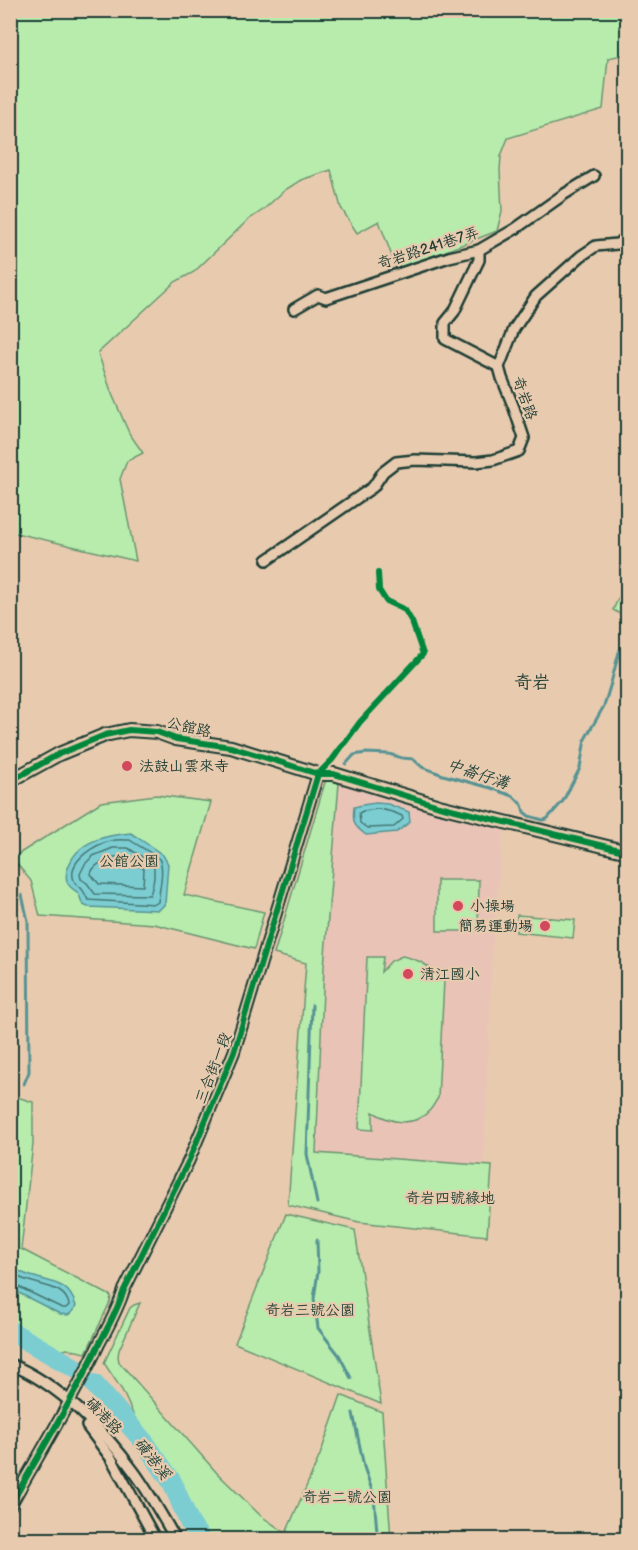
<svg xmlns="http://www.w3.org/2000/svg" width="638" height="1550" viewBox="0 0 638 1550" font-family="'Balsamiq Sans','LXGW WenKai TC',sans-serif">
  <rect width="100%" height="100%" fill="#e8cbaf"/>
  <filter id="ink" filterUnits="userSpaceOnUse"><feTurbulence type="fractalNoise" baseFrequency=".0167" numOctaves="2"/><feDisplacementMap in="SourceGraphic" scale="12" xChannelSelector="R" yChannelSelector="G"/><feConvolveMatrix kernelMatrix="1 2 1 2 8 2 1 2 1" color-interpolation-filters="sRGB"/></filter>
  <g filter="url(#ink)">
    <path fill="#e9c4b6" d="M 339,781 L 504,830 L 493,935 L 484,1166 L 316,1153 L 324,967 Z"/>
    <g fill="#b7ecad" stroke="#6b9470" stroke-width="1.5">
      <path d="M 11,11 L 627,11 L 627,54 L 608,58 L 603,109 L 508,138 L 501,156 L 500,170 L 502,211 L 497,231 L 397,270 L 379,221 L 357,233 L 341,208 L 331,170 L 301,180 L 285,190 L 263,210 L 248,220 L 194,272 L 175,282 L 98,353 L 112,394 L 129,433 L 143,453 L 127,461 L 120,479 L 136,561 L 11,532 Z"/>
      <path d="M 627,579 L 627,618 L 613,610 Z"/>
      <path d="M 326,779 L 339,783 L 324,967 L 316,1153 L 492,1166 L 487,1236 L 359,1222 L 288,1205 L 306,963 L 274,954 Z"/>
      <path d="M 156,795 L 211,802 L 184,895 L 264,912 L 254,949 L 154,924 L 40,916 L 31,881 L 12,858 L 101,802 Z"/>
      <path d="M 437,880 L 479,880 L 478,931 L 437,931 Z"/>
      <path d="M 517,915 L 575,920 L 573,938 L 516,932 Z"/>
      <path d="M 402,956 C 422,960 430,967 444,981 L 438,1098 C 435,1102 433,1107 430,1110 C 414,1128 391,1123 373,1112 L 373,1130 L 359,1129 L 367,957 L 383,957 L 381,972 L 391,961 Z"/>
      <path d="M 11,1095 L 33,1102 L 33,1144 L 21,1249 L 111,1296 L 110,1302 L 86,1353 L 67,1349 L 61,1351 L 48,1344 L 38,1340 L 11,1324 Z"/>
      <path d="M 286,1214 L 355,1230 L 381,1404 L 235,1343 Z"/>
      <path d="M 140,1303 L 119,1350 L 118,1356 L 119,1362 L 217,1473 L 261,1516 L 286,1533 L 320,1455 L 341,1395 L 382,1412 L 391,1539 L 210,1539 L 196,1520 L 175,1481 L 161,1471 L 150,1456 L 139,1427 L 122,1390 L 104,1363 L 130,1308 L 134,1305 Z"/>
    </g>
    <g fill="#7ccdd2" stroke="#579393" stroke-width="1.5">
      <path d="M 376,803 L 388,804 L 409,812 L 410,822 L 397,832 L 366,835 C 354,826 352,823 354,807 L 362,805 Z"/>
      <path d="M 131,833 L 163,855 L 168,864 L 165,904 L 159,910 L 88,907 L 83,905 C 81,901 80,895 77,892 C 73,889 69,887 67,882 C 65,875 67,870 70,863 C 80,840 108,835 131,833 Z"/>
      <path d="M 11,1266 C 16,1269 22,1273 28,1275 C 50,1283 68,1280 76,1306 L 72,1312 L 68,1315 L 60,1314 L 11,1289 Z"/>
    </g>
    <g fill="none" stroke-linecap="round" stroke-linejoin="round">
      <g stroke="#447773" stroke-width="1.5">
        <path d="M 377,809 C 386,810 394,812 402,816 L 403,819 L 394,827 L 367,828 L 360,823 L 359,813 L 363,811 Z"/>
        <path d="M 130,840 C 137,845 154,854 159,859 C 165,867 159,892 158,902 L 155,904 L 88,900 C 86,896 84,891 81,888 C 77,884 74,884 73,877 C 70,859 96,844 111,841 C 117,839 124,840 130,840 Z"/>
        <path d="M 113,848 L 128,848 L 153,864 C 156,874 153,886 150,895 L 95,894 L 87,883 L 81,879 L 80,874 L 85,864 L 93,856 Z"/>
        <path d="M 114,857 L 125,857 L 144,869 L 143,886 L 99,884 L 91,874 C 93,864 105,861 114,857 Z"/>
        <path d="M 10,1273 C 16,1276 22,1279 29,1281 C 43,1286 66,1287 69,1305 L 66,1308 L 62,1308 L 15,1285 L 10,1285"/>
      </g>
      <g stroke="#579393" stroke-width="3">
        <path d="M 346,764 L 354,755 L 366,753 L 389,754 L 402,758 L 413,759 L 422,767 L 443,775 L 491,788 L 513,796 L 522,805 L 524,812 L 529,816 L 543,820 L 547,819 L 563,801 L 580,768 L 585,739 L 604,706 L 611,683 L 619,652 L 625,643 L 628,642"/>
        <path d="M 22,895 L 28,921 L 29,1072 L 24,1084"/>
        <path d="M 312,1005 L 307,1154 L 317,1203"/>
        <path d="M 10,1141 L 10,1148"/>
        <path d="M 317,1240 L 318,1271 L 314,1299 L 318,1328 L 339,1355 L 351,1378"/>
        <path d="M 353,1413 L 364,1467 L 374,1496 L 377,1532"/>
      </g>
      <g stroke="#7ccdd2" stroke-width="20">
        <path d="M 10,1331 L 75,1368"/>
        <path d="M 94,1384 L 145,1443 L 172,1482 L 189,1522 L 201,1540"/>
      </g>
      <defs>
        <g id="minor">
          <path d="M 479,250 L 479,260 L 454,312 L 445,323 L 445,339 L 499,367"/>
          <path d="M 294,309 L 318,295 L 326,298 L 449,257 L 479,250 L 515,229 L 563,195 L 594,176"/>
          <path d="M 267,560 L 373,487 L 383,472 L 396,462 L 415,460 L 476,462 L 493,460 L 519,451 L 524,438 L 514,408 L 502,378 L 499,367 L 514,329 L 536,296 L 581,256 L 596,246 L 617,244 L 628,237"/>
          <path d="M 10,1364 C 59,1384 104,1430 135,1473 C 150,1494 163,1517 176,1540"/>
          <path d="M 87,1426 L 111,1458 L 156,1540"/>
          <path d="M 10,1506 C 40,1452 73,1400 99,1344 C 108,1327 118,1309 124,1290 L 189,1160 L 234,1052 L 318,774"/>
        </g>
        <path id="tertiary" d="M 10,781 L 59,754 L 105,735 L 129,730 L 157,732 L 176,739 L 231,747 L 318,774 L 334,774 L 439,806 L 628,852"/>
      </defs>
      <use href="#minor" stroke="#1f3d34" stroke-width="14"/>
      <use href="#tertiary" stroke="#1f3d34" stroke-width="16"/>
      <use href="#minor" stroke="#e8cbaf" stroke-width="9"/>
      <use href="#tertiary" stroke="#e8cbaf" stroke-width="12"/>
      <defs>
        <g id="cycleway">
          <path d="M 10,781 L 59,754 L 105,735 L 129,730 L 157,732 L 176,739 L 231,747 L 318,774 L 334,774 L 439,806 L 628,852"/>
          <path d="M 10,1506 C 40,1452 73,1400 99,1344 C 108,1327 118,1309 124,1290 L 189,1160 L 234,1052 L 318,774 L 332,760 L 360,722 L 423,654 L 412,622 L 405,610 L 386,601 L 379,590 L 378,573"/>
        </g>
      </defs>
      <use href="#cycleway" stroke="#e8cbaf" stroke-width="10"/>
      <use href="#cycleway" stroke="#00873e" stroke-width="6"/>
    </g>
  </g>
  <g fill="#d1495b" stroke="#e8cbaf" stroke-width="2">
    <circle cx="127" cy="766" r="6"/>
    <circle cx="458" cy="906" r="6"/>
    <circle cx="545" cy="926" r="6"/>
    <circle cx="408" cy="974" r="6"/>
  </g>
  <g text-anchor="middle" stroke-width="4.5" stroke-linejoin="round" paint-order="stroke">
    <g font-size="15" fill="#1f3d34" stroke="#e8cbaf">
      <text transform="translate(428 248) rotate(-18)" y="5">奇岩路241巷7弄</text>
      <text transform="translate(525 398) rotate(70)" y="5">奇岩路</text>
      <text transform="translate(189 727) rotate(13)" y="5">公舘路</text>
      <text transform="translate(213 1068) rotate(-69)" y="5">三合街一段</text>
      <text transform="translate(104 1416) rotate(46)" y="5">磺港路</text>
    </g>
    <g font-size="15" fill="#1f3d34" stroke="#e8cbaf" text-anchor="start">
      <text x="139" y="771">法鼓山雲來寺</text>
      <text x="470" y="911">小操場</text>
      <text x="533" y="931" text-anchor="end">簡易運動場</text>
      <text x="420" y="979">清江國小</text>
    </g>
    <g font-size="15" fill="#27463a" stroke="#e8cbaf">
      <text x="129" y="866">公館公園</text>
      <text x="450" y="1203">奇岩四號綠地</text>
      <text x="310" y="1315">奇岩三號公園</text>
      <text x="347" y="1502">奇岩二號公園</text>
    </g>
    <g font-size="16" font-style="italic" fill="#24443c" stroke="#e8cbaf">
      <text transform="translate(478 773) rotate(18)" y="6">中崙仔溝</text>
      <text transform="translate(153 1458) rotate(52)" y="6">磺港溪</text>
    </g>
    <g font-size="18" fill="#1f3d34" stroke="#e8cbaf">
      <text x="532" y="688">奇岩</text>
    </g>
  </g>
  <rect width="638" height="1550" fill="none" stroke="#e8cbaf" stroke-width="36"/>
  <rect x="18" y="18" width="602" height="1514" fill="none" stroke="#1f3d34" stroke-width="2" filter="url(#ink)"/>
</svg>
